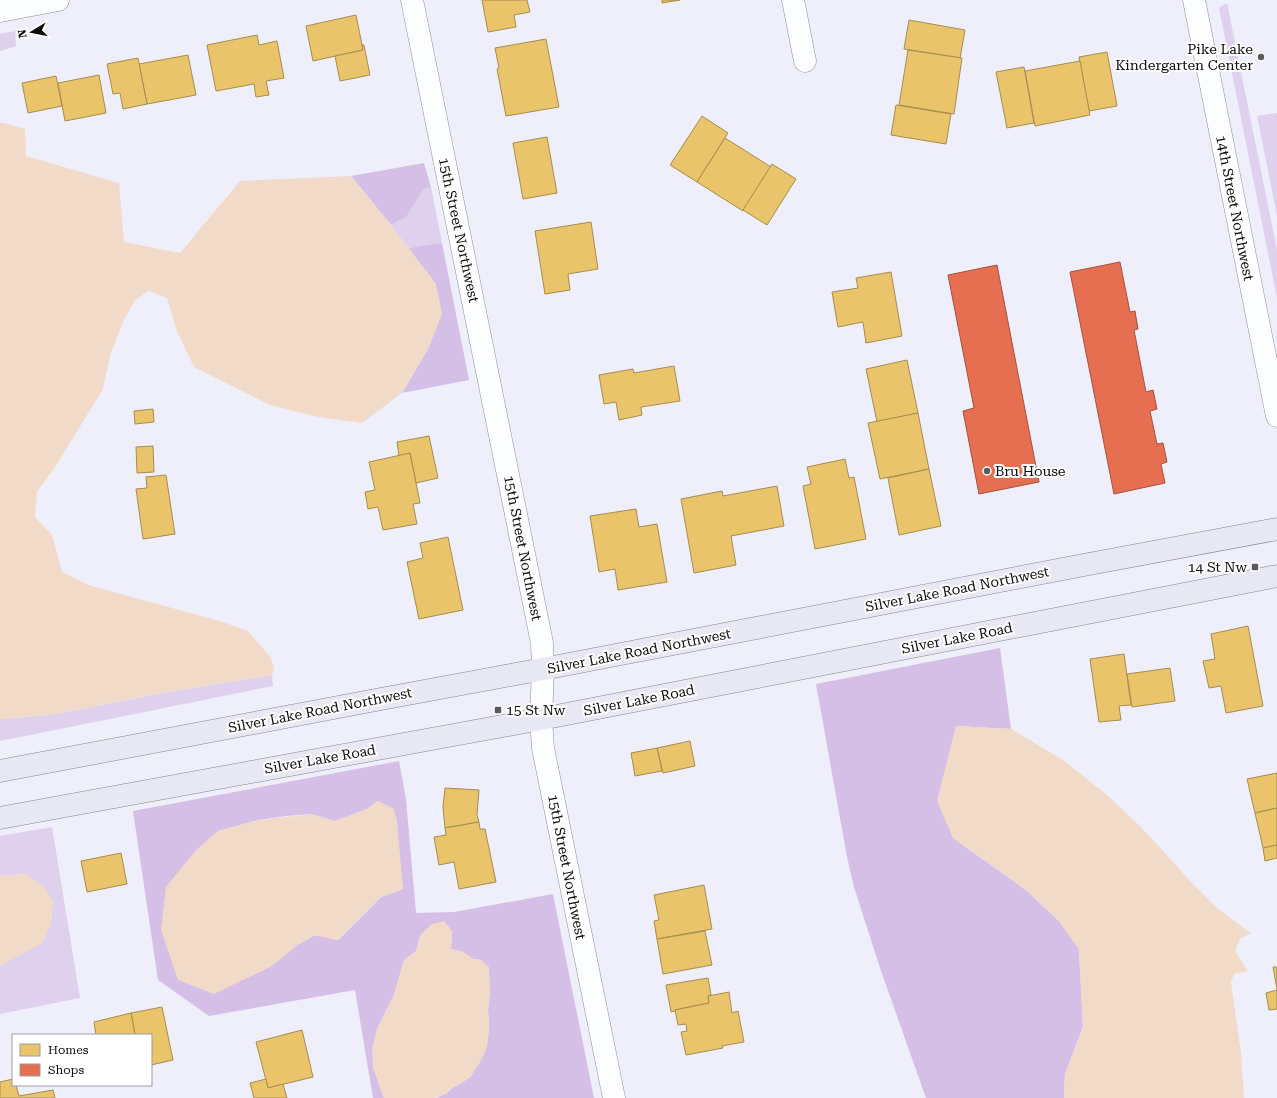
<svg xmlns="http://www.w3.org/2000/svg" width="1277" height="1098" viewBox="0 0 1277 1098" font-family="'Roboto Serif',serif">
  <rect width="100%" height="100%" fill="#eeeffa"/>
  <g fill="#dfd0ee">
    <path d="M 1227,3 L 1277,250 L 1277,298 L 1219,8 Z"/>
    <path d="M 15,31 L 16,46 L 0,51 L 0,34 Z"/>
    <path d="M 1277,113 L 1277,216 L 1257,116 Z"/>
    <path d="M 431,187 L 442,243 L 408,248 L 391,225 L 406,217 L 424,189 Z"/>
    <path d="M 272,675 L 273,686 L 0,741 L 0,719 L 50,715 L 162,693 Z"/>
    <path d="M 52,827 L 80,998 L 0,1014 L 0,966 L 13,958 L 27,874 L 0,876 L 0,836 Z"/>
  </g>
  <g fill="#d5bfe6" fill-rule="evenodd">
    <path d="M 424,163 L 431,187 L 424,189 L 406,217 L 391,225 L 351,176 Z"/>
    <path d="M 442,243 L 469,380 L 402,393 L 429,347 L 436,284 L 408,248 Z"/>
    <path d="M 1000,648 L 1011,729 L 956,726 L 949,758 L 953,838 L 1026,890 L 1059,921 L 1079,949 L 1083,1027 L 1065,1074 L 1064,1098 L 926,1098 L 880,968 L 854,887 L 847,857 L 816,684 Z"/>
    <path d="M 399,761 L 406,799 L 416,913 L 454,912 L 553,894 L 594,1098 L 436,1098 L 447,1093 L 453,1087 L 489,1032 L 488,1009 L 490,992 L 481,960 L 473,959 L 463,952 L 451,949 L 452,931 L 421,934 L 416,951 L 404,960 L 394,995 L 377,1029 L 373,1067 L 384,1098 L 373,1098 L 355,990 L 209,1016 L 158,980 L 133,811 ZM 378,801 L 399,855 L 403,889 L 381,897 L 338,940 L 315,935 L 299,944 L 218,831 L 259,820 L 286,816 L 311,814 L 335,821 L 367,809 Z"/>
  </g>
  <g fill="#f1dbc8">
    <path d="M 0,123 L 4,123 L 25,129 L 26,156 L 119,183 L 124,242 L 180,253 L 240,181 L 351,176 L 391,225 L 436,284 L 442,314 L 429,347 L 402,393 L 362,423 L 318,417 L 270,405 L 194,367 L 177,331 L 167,298 L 149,291 L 135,300 L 123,322 L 111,353 L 103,389 L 57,464 L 37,492 L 35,517 L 52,535 L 62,572 L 88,585 L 223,622 L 248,631 L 271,658 L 274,669 L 272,675 L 162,693 L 50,715 L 0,719 Z"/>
    <path d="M 956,726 L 1011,729 L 1063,760 L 1106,794 L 1141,827 L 1193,884 L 1218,909 L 1251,933 L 1240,939 L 1235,951 L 1248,971 L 1234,974 L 1231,982 L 1241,1054 L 1244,1098 L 1064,1098 L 1065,1074 L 1083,1027 L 1079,949 L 1059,921 L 1026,890 L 953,838 L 937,801 Z"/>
    <path d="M 378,801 L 394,809 L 397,821 L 403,889 L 381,897 L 337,940 L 314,935 L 299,944 L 270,967 L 214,994 L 178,980 L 161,930 L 166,887 L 196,850 L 218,831 L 259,820 L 311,814 L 335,821 L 367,809 Z"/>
    <path d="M 27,874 L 46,889 L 53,901 L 51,925 L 42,943 L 0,966 L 0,876 Z"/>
    <path d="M 444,921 L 452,931 L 451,949 L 463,952 L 473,959 L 481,960 L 489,967 L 490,992 L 488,1009 L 489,1032 L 487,1047 L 482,1059 L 470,1078 L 454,1087 L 447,1093 L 436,1098 L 384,1098 L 373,1067 L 372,1048 L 377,1029 L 394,995 L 404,960 L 416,951 L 421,934 L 432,924 Z"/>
  </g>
  <g fill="#e9c46a" stroke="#a68c4e">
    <path d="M 482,0 L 527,0 L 530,12 L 514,15 L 516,27 L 488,32 Z"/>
    <path d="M 662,0 L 680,0 L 662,3 Z"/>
    <path d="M 356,15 L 363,50 L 313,61 L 306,26 Z"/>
    <path d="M 909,20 L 965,30 L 960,58 L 904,49 Z"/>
    <path d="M 257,35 L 259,45 L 277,41 L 284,78 L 266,81 L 269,95 L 256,97 L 254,84 L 216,91 L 207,45 Z"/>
    <path d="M 546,39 L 559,107 L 506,116 L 497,69 L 499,68 L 495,48 Z"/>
    <path d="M 362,45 L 364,45 L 370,75 L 340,81 L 335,56 L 363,50 Z"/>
    <path d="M 908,50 L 962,58 L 954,114 L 899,105 Z"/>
    <path d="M 1107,52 L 1117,106 L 1089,111 L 1079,57 Z"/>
    <path d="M 188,55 L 196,95 L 147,104 L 139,64 Z"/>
    <path d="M 138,58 L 147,104 L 123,109 L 120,93 L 113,94 L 107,64 Z"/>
    <path d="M 1080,61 L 1090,115 L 1035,126 L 1025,71 Z"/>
    <path d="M 1024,67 L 1034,123 L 1007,128 L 996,72 Z"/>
    <path d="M 99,75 L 106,113 L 65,121 L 58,83 Z"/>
    <path d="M 56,76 L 62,106 L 28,113 L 22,83 Z"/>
    <path d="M 896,105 L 951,114 L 946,144 L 891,135 Z"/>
    <path d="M 702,116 L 728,133 L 697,182 L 670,165 Z"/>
    <path d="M 547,137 L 557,193 L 523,199 L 513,143 Z"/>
    <path d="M 725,138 L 771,167 L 743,211 L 697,182 Z"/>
    <path d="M 772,164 L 796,179 L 767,225 L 743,210 Z"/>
    <path d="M 591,222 L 598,269 L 568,274 L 570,290 L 545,294 L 535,231 Z"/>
    <path d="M 891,272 L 902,336 L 866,343 L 863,322 L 838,327 L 832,292 L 858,288 L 856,278 Z"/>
    <path d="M 907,360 L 918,413 L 877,422 L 866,369 Z"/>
    <path d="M 674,366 L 680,401 L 641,407 L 642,415 L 619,420 L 616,402 L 604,404 L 599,375 L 633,369 L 634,373 Z"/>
    <path d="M 153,409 L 154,422 L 135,424 L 134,411 Z"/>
    <path d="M 918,413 L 929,469 L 880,479 L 868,423 Z"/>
    <path d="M 429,436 L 438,478 L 416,483 L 410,453 L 399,456 L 397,442 Z"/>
    <path d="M 153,446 L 154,472 L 137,473 L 136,447 Z"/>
    <path d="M 410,453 L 420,503 L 413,504 L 417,524 L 383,530 L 378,507 L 368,509 L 365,492 L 375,490 L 369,462 Z"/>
    <path d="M 845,459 L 849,478 L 854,477 L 866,539 L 815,549 L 803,486 L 811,484 L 807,467 Z"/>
    <path d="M 929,469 L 941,526 L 899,535 L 888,478 Z"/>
    <path d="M 166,475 L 175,534 L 143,539 L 136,489 L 147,488 L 146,477 Z"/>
    <path d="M 777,486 L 784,526 L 731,536 L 736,565 L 694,573 L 681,499 L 722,491 L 723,496 Z"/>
    <path d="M 636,509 L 639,527 L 657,524 L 667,582 L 618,590 L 615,569 L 599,572 L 590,516 Z"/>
    <path d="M 448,537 L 463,610 L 419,619 L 407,562 L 423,558 L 420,543 Z"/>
    <path d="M 1248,626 L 1263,706 L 1226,713 L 1221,686 L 1209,688 L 1203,661 L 1215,659 L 1211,634 Z"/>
    <path d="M 1124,654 L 1131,705 L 1119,706 L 1121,720 L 1099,722 L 1090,659 Z"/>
    <path d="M 1170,668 L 1175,701 L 1132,707 L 1127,674 Z"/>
    <path d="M 690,741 L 695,766 L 663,773 L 657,748 Z"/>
    <path d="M 657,748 L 662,771 L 635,776 L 631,753 Z"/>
    <path d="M 1277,773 L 1277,808 L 1255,813 L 1247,779 Z"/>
    <path d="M 445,788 L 479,790 L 477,815 L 479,822 L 445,828 L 443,807 Z"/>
    <path d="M 1277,808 L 1277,845 L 1263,848 L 1255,813 Z"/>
    <path d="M 479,822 L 480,829 L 485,829 L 496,882 L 459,889 L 454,862 L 439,865 L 434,837 L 446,835 L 445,828 Z"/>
    <path d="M 1277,845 L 1277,858 L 1265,861 L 1263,848 Z"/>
    <path d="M 121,853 L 127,884 L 87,892 L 81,861 Z"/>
    <path d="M 704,885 L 712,929 L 657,939 L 654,921 L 659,920 L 654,895 Z"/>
    <path d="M 705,931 L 712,965 L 663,974 L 657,939 Z"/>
    <path d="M 1273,967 L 1277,967 L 1277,989 Z"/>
    <path d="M 708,978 L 711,995 L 708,996 L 709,1003 L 675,1010 L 675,1011 L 671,1012 L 666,985 Z"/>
    <path d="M 1277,990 L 1277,1009 L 1269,1010 L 1266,993 Z"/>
    <path d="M 729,992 L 732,1013 L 738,1011 L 744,1042 L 722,1046 L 723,1048 L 686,1055 L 681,1032 L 687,1031 L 686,1024 L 678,1025 L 675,1010 L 709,1003 L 708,996 Z"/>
    <path d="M 162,1007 L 173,1060 L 151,1065 L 151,1035 L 135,1035 L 131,1013 Z"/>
    <path d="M 131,1013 L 135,1035 L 96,1035 L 94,1022 Z"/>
    <path d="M 302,1030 L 313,1077 L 268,1088 L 256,1042 Z"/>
    <path d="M 13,1079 L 13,1085 L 16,1085 L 19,1096 L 53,1090 L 55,1098 L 0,1098 L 0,1082 Z"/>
    <path d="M 266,1079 L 268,1088 L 283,1084 L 287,1098 L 254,1098 L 250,1083 Z"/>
  </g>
  <g fill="#e76f51" stroke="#a5513c">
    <path d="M 1120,262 L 1130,312 L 1135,311 L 1138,329 L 1134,330 L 1146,392 L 1153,390 L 1157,409 L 1150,411 L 1157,444 L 1163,443 L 1167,462 L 1161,464 L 1165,483 L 1114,494 L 1070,272 Z"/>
    <path d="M 997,265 L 1039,482 L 979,494 L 963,411 L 974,408 L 948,275 Z"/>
  </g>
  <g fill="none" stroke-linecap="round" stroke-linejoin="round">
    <defs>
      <g id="minor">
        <path d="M 412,0 L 542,643 L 543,669 L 541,719 L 543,748 L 614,1098"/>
        <path d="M 793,0 L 805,61"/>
        <path d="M 0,11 L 58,0"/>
      </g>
      <path id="tertiary" d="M 1194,0 L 1277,416"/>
      <g id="secondary">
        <path d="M 0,771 L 381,699 L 543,669 L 1089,564 L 1277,529"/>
        <path d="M 0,818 L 541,719 L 1277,576"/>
      </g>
    </defs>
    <use href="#minor" stroke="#8d8e93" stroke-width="23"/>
    <use href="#tertiary" stroke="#8d8e93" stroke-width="23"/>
    <use href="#secondary" stroke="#848489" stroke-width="23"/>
    <use href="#minor" stroke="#fcfdfe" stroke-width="22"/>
    <use href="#tertiary" stroke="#fcfdfe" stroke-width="22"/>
    <use href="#secondary" stroke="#e8e8f4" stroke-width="22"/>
  </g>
  <g fill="#5a5b5f" stroke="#fff" stroke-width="1.5">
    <circle cx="1261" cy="57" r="4"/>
    <circle cx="987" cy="471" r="4"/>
    <rect x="1251" y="563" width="8" height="8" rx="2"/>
    <rect x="494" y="706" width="8" height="8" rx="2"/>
  </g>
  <g text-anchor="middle" stroke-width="4" stroke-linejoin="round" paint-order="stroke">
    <g font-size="14" fill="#0b0b0b" stroke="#fff" text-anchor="end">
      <text x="1253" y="54">Pike Lake<tspan x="1253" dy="16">Kindergarten Center</tspan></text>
      <text x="995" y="476" text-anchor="start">Bru House</text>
      <text x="1247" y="572">14 St Nw</text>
      <text x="506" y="715" text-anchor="start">15 St Nw</text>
    </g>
    <g font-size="14" fill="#0b0b0b" stroke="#fff">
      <text transform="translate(1235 208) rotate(79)" y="5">14th Street Northwest</text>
      <text transform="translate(459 230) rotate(78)" y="5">15th Street Northwest</text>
      <text transform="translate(523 548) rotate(79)" y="5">15th Street Northwest</text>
      <text transform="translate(957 589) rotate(-11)" y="5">Silver Lake Road Northwest</text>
      <text transform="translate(957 638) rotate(-11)" y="5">Silver Lake Road</text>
      <text transform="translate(639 651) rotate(-11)" y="5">Silver Lake Road Northwest</text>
      <text transform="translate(639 700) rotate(-11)" y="5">Silver Lake Road</text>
      <text transform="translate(320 710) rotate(-11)" y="5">Silver Lake Road Northwest</text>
      <text transform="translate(320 759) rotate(-10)" y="5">Silver Lake Road</text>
      <text transform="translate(567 867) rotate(79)" y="5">15th Street Northwest</text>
    </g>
  </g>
  <rect x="12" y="1034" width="140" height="52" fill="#ffffff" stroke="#9d9d9d"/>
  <rect x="20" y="1044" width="20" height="12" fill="#e9c46a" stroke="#9d9d9d"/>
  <text x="48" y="1054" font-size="12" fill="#0b0b0b">Homes</text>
  <rect x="20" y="1064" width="20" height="12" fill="#e76f51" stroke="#9d9d9d"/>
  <text x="48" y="1074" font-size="12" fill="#0b0b0b">Shops</text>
  <g transform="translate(32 32) rotate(260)" stroke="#ffffff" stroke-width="3" paint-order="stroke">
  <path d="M0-3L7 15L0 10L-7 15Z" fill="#0b0b0b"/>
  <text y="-6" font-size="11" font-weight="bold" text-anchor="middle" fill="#0b0b0b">N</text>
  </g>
</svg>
